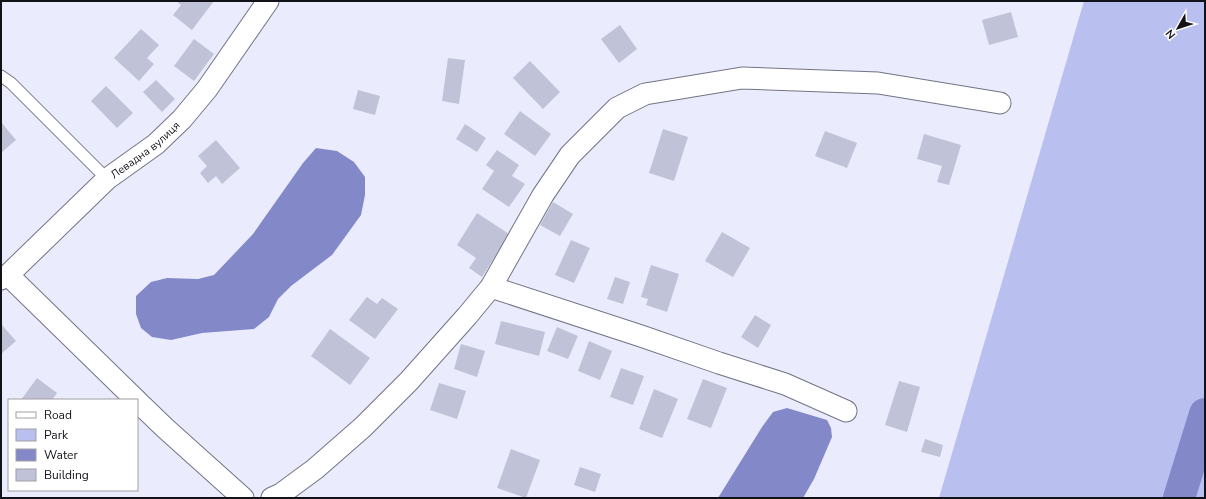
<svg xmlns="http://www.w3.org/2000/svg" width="1206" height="499" viewBox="0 0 1206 499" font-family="'Nunito Sans',sans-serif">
  <rect width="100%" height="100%" fill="#eaecfd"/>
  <path fill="#b9bfef" d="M 1084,1 L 1205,1 L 1205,498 L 939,498 Z"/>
  <g fill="#8389c8">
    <path d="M 316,148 L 337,151 L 354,162 L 365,177 L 365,195 L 361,215 L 332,255 L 291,286 L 278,299 L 269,317 L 254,329 L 202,333 L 171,340 L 152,337 L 141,328 L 136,314 L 136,296 L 151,282 L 167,278 L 198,279 L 214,275 L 253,234 L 303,163 Z"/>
    <path d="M 787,408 L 827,420 L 831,428 L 832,437 L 814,479 L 803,498 L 718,498 L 762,427 L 773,412 Z"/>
  </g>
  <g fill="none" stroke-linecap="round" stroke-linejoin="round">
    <path stroke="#8389c8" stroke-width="32" d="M 1179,498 L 1205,414"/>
  </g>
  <g fill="#c0c3d7">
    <path d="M 176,1 L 214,1 L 192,30 L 173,15 L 181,5 Z"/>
    <path d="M 1011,12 L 1018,37 L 989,45 L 982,20 Z"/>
    <path d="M 620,25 L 637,49 L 619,63 L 601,39 Z"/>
    <path d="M 141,29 L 159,45 L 147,58 L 154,64 L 139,81 L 114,58 Z"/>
    <path d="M 194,39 L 214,54 L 194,81 L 174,66 Z"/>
    <path d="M 448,58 L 465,60 L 459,104 L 442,101 Z"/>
    <path d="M 530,61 L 560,92 L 543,109 L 513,78 Z"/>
    <path d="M 156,80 L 175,99 L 162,112 L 143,92 Z"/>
    <path d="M 106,86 L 133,113 L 117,128 L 91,101 Z"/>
    <path d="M 358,90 L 380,96 L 375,115 L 353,109 Z"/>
    <path d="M 520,111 L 551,134 L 535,156 L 504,134 Z"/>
    <path d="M 1,122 L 16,140 L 2,152 L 1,150 Z"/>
    <path d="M 465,124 L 486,138 L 477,152 L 456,139 Z"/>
    <path d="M 663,129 L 688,137 L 674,181 L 649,173 Z"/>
    <path d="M 825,131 L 857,143 L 847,168 L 815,156 Z"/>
    <path d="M 924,134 L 961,145 L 949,185 L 937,182 L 942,166 L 917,159 Z"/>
    <path d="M 216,140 L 240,168 L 222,184 L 216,176 L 208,183 L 200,173 L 207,166 L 198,156 Z"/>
    <path d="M 497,150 L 519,165 L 512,176 L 525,184 L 509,207 L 482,189 L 494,171 L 486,165 Z"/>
    <path d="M 553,202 L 573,214 L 560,236 L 540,225 Z"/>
    <path d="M 477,213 L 509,234 L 482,277 L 469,268 L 476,258 L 457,245 Z"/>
    <path d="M 722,232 L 750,248 L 733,277 L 705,261 Z"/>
    <path d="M 571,240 L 590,248 L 574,283 L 555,275 Z"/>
    <path d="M 651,265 L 679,274 L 667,312 L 646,305 L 648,299 L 641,297 Z"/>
    <path d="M 615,277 L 630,282 L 623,304 L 607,299 Z"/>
    <path d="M 367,297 L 377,304 L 382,298 L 398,309 L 375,339 L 349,320 Z"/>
    <path d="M 755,315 L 771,325 L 758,348 L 741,337 Z"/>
    <path d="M 501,321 L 545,332 L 539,356 L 495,344 Z"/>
    <path d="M 1,324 L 16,341 L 1,354 Z"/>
    <path d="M 557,327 L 578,336 L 568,359 L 547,351 Z"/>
    <path d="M 330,329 L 370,358 L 350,385 L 311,356 Z"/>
    <path d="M 589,341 L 612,351 L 600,380 L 578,371 Z"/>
    <path d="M 461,344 L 485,351 L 477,377 L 454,369 Z"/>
    <path d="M 621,368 L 644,376 L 633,405 L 610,397 Z"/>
    <path d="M 37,378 L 57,393 L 52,400 L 21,400 Z"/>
    <path d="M 703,379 L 727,388 L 711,428 L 687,419 Z"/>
    <path d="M 899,381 L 920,387 L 907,432 L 885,425 Z"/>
    <path d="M 439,383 L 466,391 L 457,419 L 430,410 Z"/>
    <path d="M 654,389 L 678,399 L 662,438 L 639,429 Z"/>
    <path d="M 925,439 L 943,445 L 940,457 L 921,452 Z"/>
    <path d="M 511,449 L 540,460 L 526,498 L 497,488 Z"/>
    <path d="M 580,467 L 601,474 L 595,492 L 574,485 Z"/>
  </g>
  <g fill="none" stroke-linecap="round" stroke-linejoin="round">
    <defs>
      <path id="lane" d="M 1,76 L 11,83 L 107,179"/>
      <g id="street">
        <path d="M 8,275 L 136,400"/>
        <path id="s1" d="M 1,279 L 8,275 L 107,179 L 156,144 L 182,119 L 207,89 L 268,1"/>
        <path d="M 491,287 L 641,336 L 719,363 L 785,384 L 846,411"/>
        <path d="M 137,401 L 165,428 L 243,498"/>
        <path d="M 272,498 L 281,494 L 315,469 L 363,427 L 409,381 L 467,316 L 491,287 L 543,195 L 570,155 L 617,108 L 645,94 L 742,78 L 878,83 L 1000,103"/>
      </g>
    </defs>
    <use href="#lane" stroke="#727486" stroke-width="13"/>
    <use href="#street" stroke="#727486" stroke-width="23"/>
    <use href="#lane" stroke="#fff" stroke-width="11"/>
    <use href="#street" stroke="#fff" stroke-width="21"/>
  </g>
  <g text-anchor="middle" stroke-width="3" stroke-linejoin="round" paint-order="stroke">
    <g font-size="11" fill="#121219" stroke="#fff">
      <text dy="4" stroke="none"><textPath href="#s1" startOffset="194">Левадна вулиця</textPath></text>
    </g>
  </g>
  <rect width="1206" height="499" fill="none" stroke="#121219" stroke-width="4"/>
  <rect x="8" y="399" width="130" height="92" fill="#ffffff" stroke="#a0a0a3"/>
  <rect x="16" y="412" width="20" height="6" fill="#ffffff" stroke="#a0a0a3"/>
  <text x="44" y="419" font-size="12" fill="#121219">Road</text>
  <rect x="16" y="429" width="20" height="12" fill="#b9bfef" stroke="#a0a0a3"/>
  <text x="44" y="439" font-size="12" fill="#121219">Park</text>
  <rect x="16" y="449" width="20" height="12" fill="#8389c8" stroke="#a0a0a3"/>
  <text x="44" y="459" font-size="12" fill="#121219">Water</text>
  <rect x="16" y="469" width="20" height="12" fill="#c0c3d7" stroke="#a0a0a3"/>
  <text x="44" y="479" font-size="12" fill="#121219">Building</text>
  <g transform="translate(1178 28) rotate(231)" stroke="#ffffff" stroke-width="3" paint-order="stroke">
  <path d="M0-3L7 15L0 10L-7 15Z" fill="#121219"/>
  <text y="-6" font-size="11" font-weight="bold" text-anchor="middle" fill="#121219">N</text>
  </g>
</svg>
